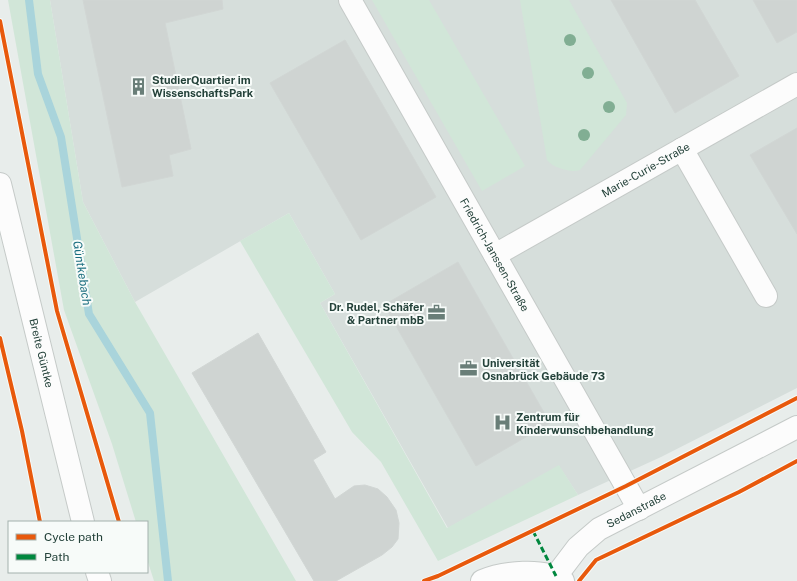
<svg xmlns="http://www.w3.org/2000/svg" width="797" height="581" viewBox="0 0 797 581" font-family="'Public Sans',sans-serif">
  <rect width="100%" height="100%" fill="#e8edeb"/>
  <path fill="#d6dedb" d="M 50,0 L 797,0 L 797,388 L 661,457 L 578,495 L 559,466 L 448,528 L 320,303 L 335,294 L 289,213 L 135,302 L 83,202 Z"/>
  <g fill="#d1e6d8">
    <path d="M 8,0 L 50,0 L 83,202 L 135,302 L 296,581 L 154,581 L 147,559 L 147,522 L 136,522 L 112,444 L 64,310 Z"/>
    <path d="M 372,0 L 429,0 L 525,166 L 482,191 Z"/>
    <path d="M 520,0 L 569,0 L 627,103 L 626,115 L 580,170 C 571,173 553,168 547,160 Z"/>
    <path d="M 289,213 L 335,294 L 320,303 L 447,528 L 559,465 L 578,495 L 438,561 L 381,462 L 352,432 L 240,241 Z"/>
  </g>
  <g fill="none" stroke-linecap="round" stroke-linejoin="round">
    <path stroke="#a9d4db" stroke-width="8" d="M 29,0 L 38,74 L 61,137 L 89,314 L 150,413 L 168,581"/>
  </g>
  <g fill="#cfd4d2" stroke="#d1d6d4">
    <path d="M 83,0 L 222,0 L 223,9 L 165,23 L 191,149 L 169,155 L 173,176 L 122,187 Z"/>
    <path d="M 611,0 L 695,0 L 739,76 L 675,113 Z"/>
    <path d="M 753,0 L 797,0 L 797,32 L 777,43 Z"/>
    <path d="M 345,40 L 436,197 L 361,240 L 270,83 Z"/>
    <path d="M 797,128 L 797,234 L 750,155 Z"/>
    <path d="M 458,262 L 550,423 L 476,466 L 384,305 Z"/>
    <path d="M 258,333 L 326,452 L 313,460 L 335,499 L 354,486 L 365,485 L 378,489 L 387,497 L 396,510 L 399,523 L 398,539 L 392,547 L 382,555 L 336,581 L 314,581 L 192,373 Z"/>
  </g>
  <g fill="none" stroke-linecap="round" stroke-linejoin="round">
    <defs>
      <g id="minor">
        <path id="s1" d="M 350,0 L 639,509"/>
        <path d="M 682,149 L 766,296"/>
        <path id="s2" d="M 0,184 L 83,522"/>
        <path id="s3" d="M 495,255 L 797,84"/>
        <path d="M 97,572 L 100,581"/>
        <path id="s4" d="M 556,576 L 578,547 L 599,529 L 797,427"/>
        <path d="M 482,581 C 503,572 544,568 563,581"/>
      </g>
    </defs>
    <use href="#minor" stroke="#c5cac8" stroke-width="24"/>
    <use href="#minor" stroke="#fcfcfc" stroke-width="22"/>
    <path stroke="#00873e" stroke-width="3" stroke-dasharray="6 3" stroke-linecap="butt" d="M 533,531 L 556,576"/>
    <defs>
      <g id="cycleway">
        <path d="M 0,21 L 57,311 L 119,522"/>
        <path d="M 0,338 L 22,431 L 40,522"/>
        <path d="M 424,581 L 438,576 L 626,486 L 797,398"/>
        <path d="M 579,581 L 596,560 L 739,492 L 797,461"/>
      </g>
    </defs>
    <use href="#cycleway" stroke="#f7fbf9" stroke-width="6"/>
    <use href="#cycleway" stroke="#e8590c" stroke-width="4"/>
  </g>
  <g fill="#81ae93">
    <circle cx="570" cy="40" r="6"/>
    <circle cx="588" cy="73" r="6"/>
    <circle cx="609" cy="107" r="6"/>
    <circle cx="584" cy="135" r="6"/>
  </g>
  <defs>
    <symbol id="building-bare" viewBox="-9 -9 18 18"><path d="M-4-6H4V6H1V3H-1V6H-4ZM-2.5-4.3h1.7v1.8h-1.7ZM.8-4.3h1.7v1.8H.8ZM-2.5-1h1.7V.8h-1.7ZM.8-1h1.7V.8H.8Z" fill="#697e78" stroke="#f7fbf9" stroke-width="2.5" paint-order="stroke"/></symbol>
    <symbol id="office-bare" viewBox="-9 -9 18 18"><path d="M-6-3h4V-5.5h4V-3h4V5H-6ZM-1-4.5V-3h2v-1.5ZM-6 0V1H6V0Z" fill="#697e78" stroke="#f7fbf9" stroke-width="2.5" paint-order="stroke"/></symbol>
    <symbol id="hospital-bare" viewBox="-9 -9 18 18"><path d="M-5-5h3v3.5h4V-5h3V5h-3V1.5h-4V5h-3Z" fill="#697e78" stroke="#f7fbf9" stroke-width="2.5" paint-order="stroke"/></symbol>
  </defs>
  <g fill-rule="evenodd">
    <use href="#building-bare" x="126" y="74" width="25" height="25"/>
    <use href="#office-bare" x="424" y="300" width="25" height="25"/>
    <use href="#office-bare" x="456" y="356" width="25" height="25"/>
    <use href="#hospital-bare" x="490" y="410" width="25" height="25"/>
  </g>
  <g text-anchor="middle" stroke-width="4" stroke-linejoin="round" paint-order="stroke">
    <g font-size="11" font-weight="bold" fill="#24423a" stroke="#f7fbf9" text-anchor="start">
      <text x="152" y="84">StudierQuartier im<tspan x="152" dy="13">WissenschaftsPark</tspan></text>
      <text x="424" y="311" text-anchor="end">Dr. Rudel, Schäfer<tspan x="424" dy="13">&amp; Partner mbB</tspan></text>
      <text x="482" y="367">Universität<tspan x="482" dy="13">Osnabrück Gebäude 73</tspan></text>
      <text x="516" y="421">Zentrum für<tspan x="516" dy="13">Kinderwunschbehandlung</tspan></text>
    </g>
    <g font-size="11" fill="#24423a" stroke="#f7fbf9">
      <text dy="4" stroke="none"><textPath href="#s3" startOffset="173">Marie-Curie-Straße</textPath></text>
      <text dy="4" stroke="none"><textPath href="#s1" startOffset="293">Friedrich-Janssen-Straße</textPath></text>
      <text dy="4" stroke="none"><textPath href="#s2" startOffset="174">Breite Güntke</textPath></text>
      <text dy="4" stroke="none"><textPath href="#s4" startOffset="106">Sedanstraße</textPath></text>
    </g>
    <g font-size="12" font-style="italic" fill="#1c6f80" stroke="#f7fbf9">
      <text transform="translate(82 273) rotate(81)" y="4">Güntkebach</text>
    </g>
  </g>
  <rect x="8" y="521" width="140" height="52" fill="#f7fbf9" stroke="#a3b1ad"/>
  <rect x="16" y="534" width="20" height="6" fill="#e8590c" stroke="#a3b1ad"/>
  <text x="44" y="541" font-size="12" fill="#24423a">Cycle path</text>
  <rect x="16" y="554" width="20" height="6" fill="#00873e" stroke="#a3b1ad"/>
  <text x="44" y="561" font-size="12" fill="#24423a">Path</text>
</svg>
